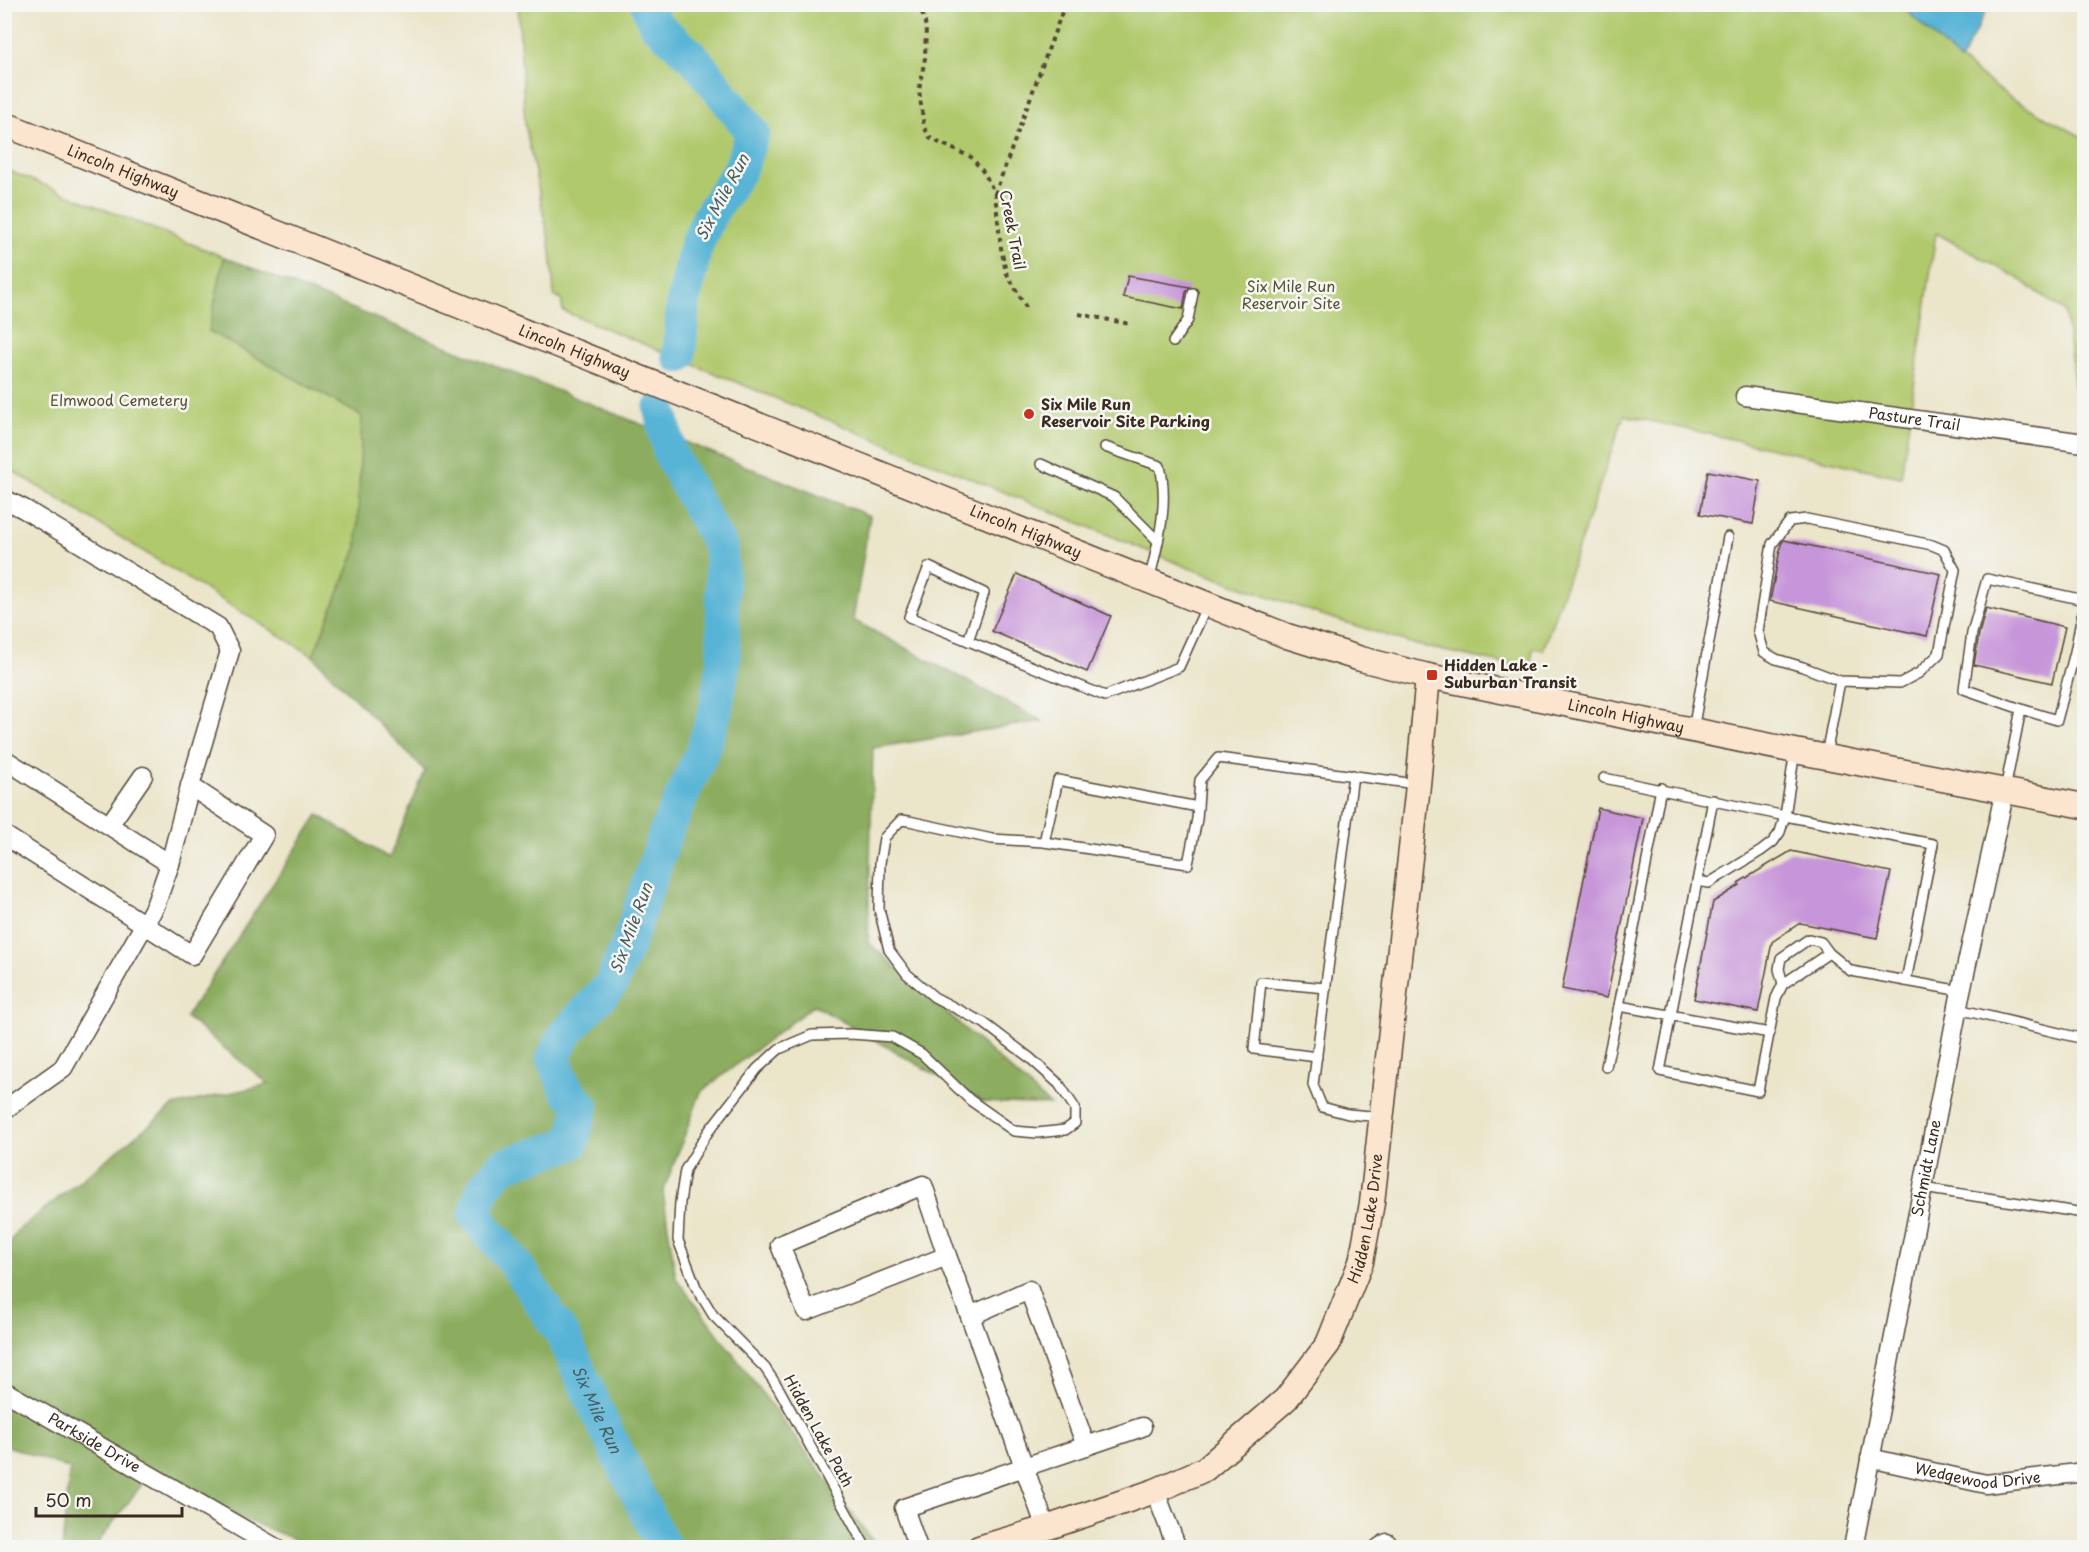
<svg xmlns="http://www.w3.org/2000/svg" width="2089" height="1552" viewBox="0 0 2089 1552" font-family="'Playpen Sans',sans-serif">
  <rect width="100%" height="100%" fill="#f6f6f2"/>
  <filter id="ink" filterUnits="userSpaceOnUse"><feTurbulence type="fractalNoise" baseFrequency=".0167" numOctaves="2"/><feDisplacementMap in="SourceGraphic" scale="12" xChannelSelector="R" yChannelSelector="G"/><feConvolveMatrix kernelMatrix="1 2 1 2 8 2 1 2 1" color-interpolation-filters="sRGB"/></filter>
  <filter id="wash" filterUnits="userSpaceOnUse"><feTurbulence type="fractalNoise" baseFrequency=".008" numOctaves="4" result="noise"/><feDisplacementMap in="SourceGraphic" scale="24" xChannelSelector="R" yChannelSelector="G"/><feGaussianBlur stdDeviation="1.35" result="paint"/><feColorMatrix in="noise" values="0 0 0 0 0 0 0 0 0 0 0 0 0 0 0 0 0 1.4 0 .05"/><feComposite in="paint" operator="in"/></filter>
  <g filter="url(#wash)">
    <rect width="100%" height="100%" fill="#ebe5ca"/>
    <g fill="#b1c96d" stroke="#767a46" stroke-width="1.5">
      <path d="M 518,5 L 1900,5 L 1960,60 L 2009,97 L 2084,138 L 2084,391 L 2075,389 L 2065,312 L 2016,277 L 1936,233 L 1901,477 L 1624,415 L 1543,650 L 1533,648 L 1530,669 L 1417,645 L 1319,614 L 1189,568 L 563,311 L 561,299 L 554,296 L 551,250 L 525,124 Z"/>
      <path d="M 4,169 L 224,257 L 209,331 L 362,416 L 357,547 L 313,656 L 5,466 Z"/>
    </g>
    <path fill="#8cad60" stroke="#646c3f" stroke-width="1.5" d="M 224,257 L 870,516 L 853,620 L 1042,721 L 873,748 L 868,942 L 1050,1105 L 983,1102 L 814,1005 L 701,1092 L 663,1192 L 676,1278 L 875,1544 L 886,1547 L 314,1547 L 145,1480 L 95,1547 L 62,1547 L 70,1469 L 5,1445 L 5,1253 L 16,1232 L 173,1106 L 269,1084 L 186,1017 L 318,815 L 389,858 L 425,771 L 313,656 L 357,547 L 362,416 L 209,331 Z"/>
    <path fill="#58b4d6" stroke="#4a6f7a" stroke-width="1.5" d="M 1901,5 L 1989,5 L 1960,61 Z"/>
    <g fill="none" stroke-linecap="round" stroke-linejoin="round">
      <g stroke="#58b4d6" stroke-width="34">
        <path d="M 647,4 L 655,24 L 694,58 L 753,133 L 740,169 L 710,215 L 696,246 L 683,304 L 679,356"/>
        <path id="s1" d="M 660,409 L 670,454 L 721,548 L 724,660 L 715,713 L 701,754 L 667,829 L 627,947 L 611,984 L 566,1033 L 553,1058 L 566,1089 L 582,1106 L 572,1143 L 502,1166 L 483,1189 L 475,1215 L 516,1265 L 564,1337 L 600,1418 L 662,1544 L 666,1548"/>
      </g>
    </g>
    <g id="blocks">
      <g fill="#c795d9">
        <path d="M 1128,276 L 1190,287 L 1186,292 L 1183,309 L 1123,297 Z"/>
        <path d="M 1708,471 L 1760,481 L 1753,524 L 1700,514 Z"/>
        <path d="M 1784,540 L 1941,574 L 1927,636 L 1770,601 L 1781,544 Z"/>
        <path d="M 1017,574 L 1111,616 L 1087,672 L 992,631 Z"/>
        <path d="M 1986,608 L 2065,627 L 2052,683 L 1974,665 L 1979,634 Z"/>
        <path d="M 1598,808 L 1643,818 L 1607,998 L 1562,989 Z"/>
        <path d="M 1791,851 L 1891,872 L 1877,938 L 1800,923 L 1772,942 L 1758,1012 L 1694,999 L 1713,902 L 1740,885 L 1738,883 Z"/>
      </g>
    </g>
  </g>
  <g filter="url(#ink)">
    <use href="#blocks" fill-opacity="0" stroke="#554638" stroke-width="1.5"/>
    <g fill="none" stroke-linecap="round" stroke-linejoin="round">
      <defs>
        <g id="lane">
          <path d="M 1173,342 L 1188,320 L 1193,293"/>
          <path d="M 1105,447 L 1160,466 C 1169,505 1158,543 1149,581"/>
          <path d="M 1041,464 L 1114,497 L 1158,541"/>
          <path d="M 968,641 L 984,593 L 929,567 L 909,617 L 1105,696 L 1179,667 L 1207,605"/>
          <path d="M 2021,709 L 2057,720 L 2075,652 L 2084,604"/>
          <path d="M 1693,730 L 1728,537"/>
          <path d="M 1795,751 L 1785,816 L 1933,844 L 1906,981 L 1961,991"/>
          <path d="M 1826,755 L 1840,681 L 1803,667 L 1776,659 L 1764,652 L 1758,631 L 1772,544 L 1790,521 L 1807,519 L 1932,545 L 1944,550 L 1955,570 L 1939,654 L 1919,673 L 1900,683 L 1840,681"/>
          <path d="M 1353,775 L 1313,1085 L 1322,1107 L 1348,1114 L 1381,1117"/>
          <path d="M 1604,778 L 1785,816 L 1780,832 L 1773,842 L 1761,851 L 1709,883 L 1697,881"/>
          <path d="M 1661,788 L 1619,1006 L 1770,1033"/>
          <path d="M 2005,790 L 2021,709 L 1964,689 L 1972,633 L 1987,579 L 2084,600"/>
          <path d="M 1713,800 L 1660,1071 L 1758,1091 L 1776,998 L 1783,984 L 1829,953 L 1851,971 L 1906,981"/>
          <path d="M 1044,842 L 1058,780 L 1198,807"/>
          <path d="M 1783,984 L 1779,969 L 1781,958 L 1809,939 L 1821,942 L 1829,953"/>
          <path d="M 1958,1009 L 2084,1039"/>
          <path d="M 1317,1057 L 1254,1049 L 1261,982 L 1326,988"/>
          <path d="M 1606,1067 L 1619,1006"/>
          <path d="M 1923,1188 L 2084,1213"/>
          <path d="M 866,1548 L 779,1389 L 765,1368 L 713,1315 L 696,1287 L 678,1240 L 680,1202 L 685,1170 L 708,1132 L 757,1069 L 779,1049 L 812,1035 L 851,1034 L 892,1037 L 922,1054 L 970,1100 L 1014,1131 L 1037,1133 L 1065,1130 L 1075,1123 L 1075,1108 L 1059,1084 L 1030,1058 L 984,1023 L 934,997 L 907,974 L 889,950 L 879,909 L 880,863 L 884,838 L 901,820 L 909,821 L 992,839 L 1044,842 L 1188,864 L 1197,819 L 1200,780 L 1218,758 L 1416,784"/>
        </g>
        <g id="street">
          <path id="s2" d="M 1745,396 L 2084,443"/>
          <path d="M 4,499 L 24,509 L 218,627 L 230,651 L 190,786 L 170,864"/>
          <path d="M 4,759 L 170,864 L 155,906 L 63,1068 L 4,1110"/>
          <path d="M 110,824 L 143,776"/>
          <path d="M 4,835 L 192,955 L 264,835 L 190,786"/>
          <path d="M 923,1185 L 947,1256 L 806,1311 L 780,1245 Z"/>
          <path d="M 947,1256 L 970,1316 L 1046,1528"/>
          <path d="M 970,1316 L 1029,1290 L 1086,1446"/>
          <path id="s3" d="M 4,1391 L 276,1548"/>
          <path id="s4" d="M 1870,1458 L 1986,1484 L 2084,1472"/>
          <path d="M 1155,1491 L 1177,1548"/>
          <path d="M 918,1548 L 904,1508 L 1142,1427"/>
          <path d="M 1379,1548 L 1387,1543"/>
          <path id="s5" d="M 1853,1548 L 1961,991 L 2005,790"/>
        </g>
        <g id="secondary">
          <path id="s6" d="M 4,124 L 1287,636 L 1361,659 L 1428,676 L 1795,751 L 2084,806"/>
          <path id="s7" d="M 979,1548 L 1046,1528 L 1155,1491 L 1205,1469 L 1286,1399 L 1328,1344 L 1361,1262 L 1372,1203 L 1418,785 L 1428,676"/>
        </g>
      </defs>
      <use href="#lane" stroke="#554638" stroke-width="12"/>
      <use href="#street" stroke="#554638" stroke-width="21"/>
      <use href="#secondary" stroke="#554638" stroke-width="27"/>
      <g stroke="#554638" stroke-width="4" stroke-dasharray="4.5 4.5" stroke-linecap="butt">
        <path d="M 920,4 L 926,27 L 925,58 L 919,90 L 924,127 L 931,139 L 971,157 L 985,174 L 995,194 L 1001,248 L 1006,272 L 1028,311"/>
        <path d="M 995,194 L 1065,4"/>
        <path d="M 1079,314 L 1130,324"/>
      </g>
      <use href="#lane" stroke="#fff" stroke-width="9"/>
      <use href="#street" stroke="#fff" stroke-width="18"/>
      <use href="#secondary" stroke="#fbe5cf" stroke-width="24"/>
    </g>
  </g>
  <g fill="#c8321e" stroke="#f6f6f2" stroke-width="2">
    <circle cx="1029" cy="414" r="6"/>
    <rect x="1426" y="669" width="12" height="12" rx="3"/>
  </g>
  <g text-anchor="middle" stroke-width="5" stroke-linejoin="round" paint-order="stroke">
    <g font-size="15" fill="#3b2a1e" stroke="#f6f6f2">
      <text dy="5" stroke="none"><textPath href="#s6" startOffset="128">Lincoln Highway</textPath></text>
      <text transform="translate(1012 230) rotate(79)" y="5">Creek Trail</text>
      <text dy="5" stroke="none"><textPath href="#s6" startOffset="614">Lincoln Highway</textPath></text>
      <text dy="5" stroke="none"><textPath href="#s2" startOffset="171">Pasture Trail</textPath></text>
      <text dy="5" stroke="none"><textPath href="#s6" startOffset="1100">Lincoln Highway</textPath></text>
      <text dy="5" stroke="none"><textPath href="#s6" startOffset="1730">Lincoln Highway</textPath></text>
      <text dy="5" stroke="none"><textPath href="#s5" startOffset="387">Schmidt Lane</textPath></text>
      <text dy="5" stroke="none"><textPath href="#s7" startOffset="548">Hidden Lake Drive</textPath></text>
      <text transform="translate(818 1431) rotate(61)" y="5">Hidden Lake Path</text>
      <text dy="5" stroke="none"><textPath href="#s3" startOffset="104">Parkside Drive</textPath></text>
      <text dy="5" stroke="none"><textPath href="#s4" startOffset="110">Wedgewood Drive</textPath></text>
    </g>
    <g font-size="15" fill="#585232" stroke="#f6f6f2">
      <text x="1291" y="292">Six Mile Run<tspan x="1291" dy="17">Reservoir Site</tspan></text>
      <text x="119" y="406">Elmwood Cemetery</text>
    </g>
    <g font-size="15" font-weight="bold" fill="#3b2a1e" stroke="#f6f6f2" text-anchor="start">
      <text x="1041" y="410">Six Mile Run<tspan x="1041" dy="17">Reservoir Site Parking</tspan></text>
      <text x="1444" y="671">Hidden Lake -<tspan x="1444" dy="17">Suburban Transit</tspan></text>
    </g>
    <g font-size="16" font-style="italic" fill="#455a5e" stroke="#f6f6f2">
      <text transform="translate(722 197) rotate(-62)" y="6">Six Mile Run</text>
      <text transform="translate(631 928) rotate(-70)" y="6">Six Mile Run</text>
      <text dy="6" stroke="none"><textPath href="#s1" startOffset="1161">Six Mile Run</textPath></text>
    </g>
  </g>
  <rect width="2089" height="1552" fill="none" stroke="#f6f6f2" stroke-width="24"/>
  <path d="M36 1507v9h146v-9" fill="none" stroke="#3b2a1e" stroke-width="3"/>
  <text x="45" y="1507" font-size="18" fill="#3b2a1e" stroke="#f6f6f2" stroke-width="4.5" paint-order="stroke">50 m</text>
</svg>
